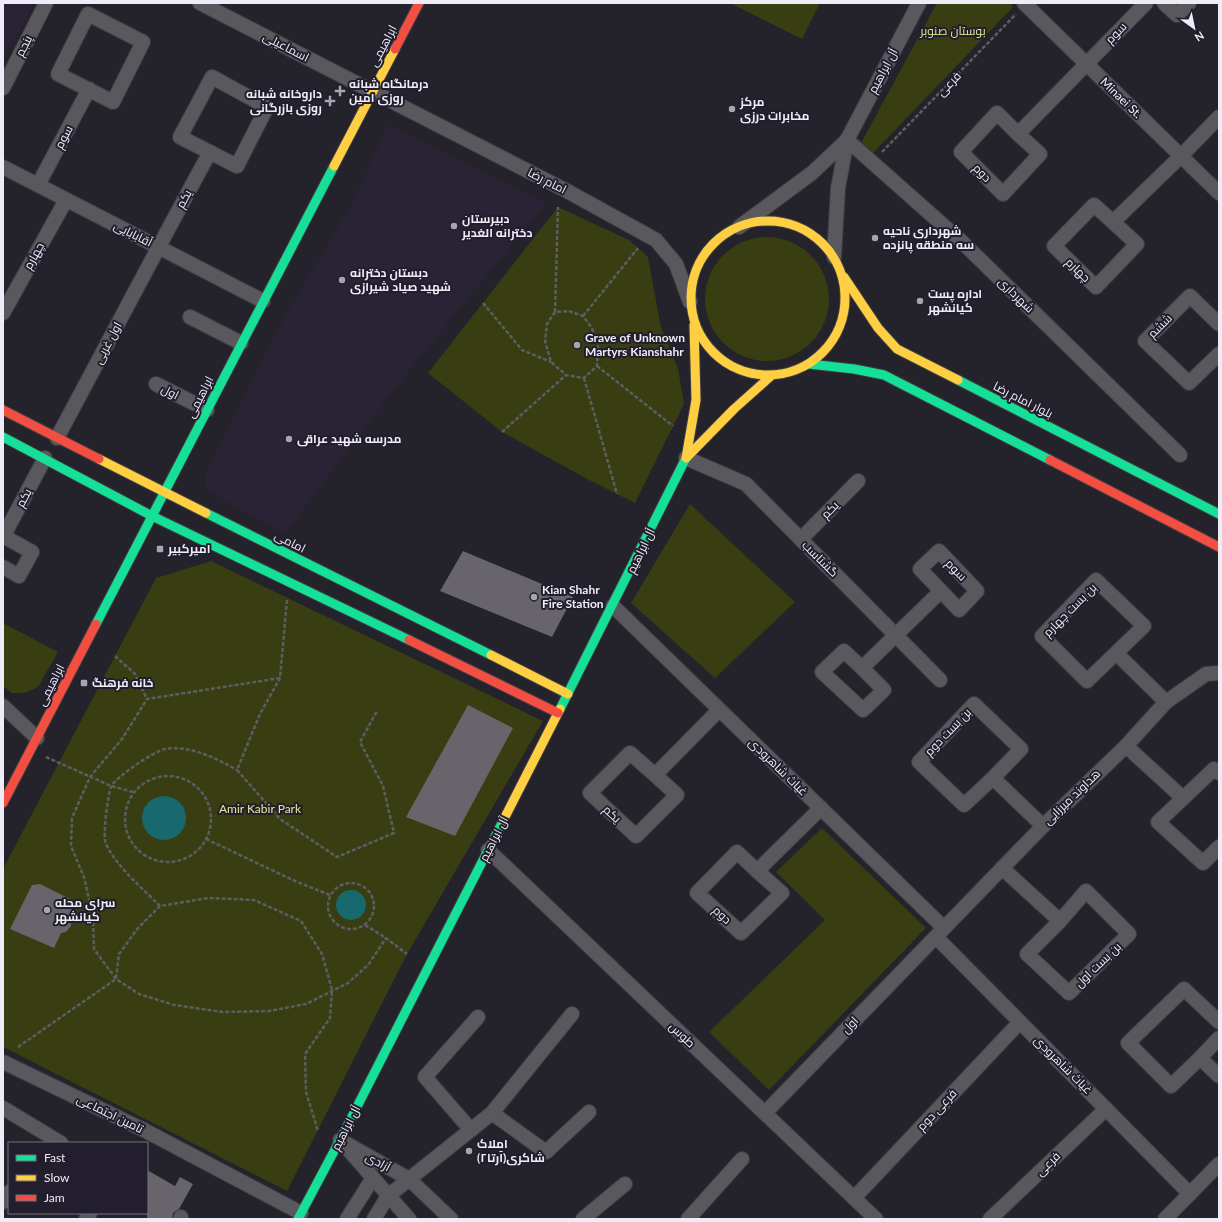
<svg xmlns="http://www.w3.org/2000/svg" width="1222" height="1222" viewBox="0 0 1222 1222" font-family="Lato,Cairo,sans-serif">
  <rect width="100%" height="100%" fill="#24222a"/>
  <g fill="#292335">
    <path d="M 3,3 L 34,3 L 4,57 L 3,56 Z"/>
    <path d="M 388,124 L 547,203 L 414,364 L 284,534 L 206,490 L 205,473 L 285,316 L 353,201 Z"/>
  </g>
  <g fill="#383d12">
    <path d="M 730,3 L 820,3 L 802,39 Z"/>
    <path d="M 937,3 L 1010,3 L 1013,7 L 873,153 L 861,143 Z"/>
    <path d="M 558,207 L 629,240 L 648,257 L 661,328 L 678,368 L 684,404 L 635,503 L 587,479 L 502,432 L 428,373 Z"/>
    <circle cx="767" cy="299" r="62"/>
    <path d="M 690,504 L 795,602 L 715,678 L 631,603 Z"/>
    <path d="M 211,561 L 543,721 L 407,954 L 287,1191 L 3,1047 L 3,869 L 156,578 Z"/>
    <path d="M 3,623 L 58,652 L 38,687 L 25,693 L 12,693 L 3,686 Z"/>
    <path d="M 822,828 L 926,928 L 769,1090 L 709,1032 L 825,920 L 776,872 Z"/>
  </g>
  <g fill="#18696d">
    <circle cx="164" cy="818" r="22"/>
    <circle cx="351" cy="905" r="15"/>
  </g>
  <g fill="#67656b">
    <path d="M 463,551 L 573,597 L 552,637 L 440,591 Z"/>
    <path d="M 468,705 L 513,728 L 455,836 L 406,817 Z"/>
    <path d="M 40,884 L 78,903 L 70,918 L 71,926 L 66,932 L 61,933 L 54,948 L 10,929 L 32,885 Z"/>
    <path d="M 147,1170 L 175,1186 L 180,1177 L 193,1184 L 179,1209 L 173,1213 L 172,1219 L 147,1219 Z"/>
  </g>
  <g fill="none" stroke-linecap="round" stroke-linejoin="round">
    <defs>
      <g id="street">
        <path d="M 200,3 L 567,191 L 656,240 L 676,264 L 690,302"/>
        <path d="M 919,3 L 847,140 L 961,241 L 1180,455"/>
        <path d="M 1024,3 L 1219,193"/>
        <path d="M 1164,3 L 1177,15 L 1189,3"/>
        <path d="M 88,14 L 143,42 L 113,102 L 58,74 Z"/>
        <path d="M 212,77 L 267,107 L 237,166 L 180,137 Z"/>
        <path d="M 3,88 L 46,3"/>
        <path d="M 1018,134 L 997,113 L 961,152 L 1003,194 L 1040,154 L 1018,134 L 1146,3"/>
        <path d="M 3,167 L 263,301"/>
        <path d="M 38,185 L 89,89"/>
        <path d="M 1113,222 L 1094,205 L 1054,246 L 1096,287 L 1137,244 L 1113,222 L 1181,156 L 1219,117"/>
        <path d="M 739,227 L 812,173 L 847,140 L 838,188 L 834,257"/>
        <path d="M 3,313 L 66,200"/>
        <path d="M 190,317 L 241,343"/>
        <path d="M 1219,324 L 1190,296 L 1145,341 L 1189,383 L 1219,354"/>
        <path d="M 156,384 L 207,410"/>
        <path d="M 57,438 C 108,343 158,247 210,152"/>
        <path d="M 686,458 L 746,484 L 940,680"/>
        <path d="M 3,536 L 32,552 L 19,576 L 3,567"/>
        <path d="M 3,537 L 45,458"/>
        <path d="M 801,539 L 858,481"/>
        <path d="M 613,606 L 944,928"/>
        <path d="M 1116,653 L 1087,681 L 1042,636 L 1096,580 L 1144,626 L 1116,653 L 1166,702"/>
        <path d="M 862,668 L 844,651 L 822,672 L 863,710 L 884,690 L 862,668 L 941,591 L 959,610 L 977,591 L 939,551 L 920,569 L 941,591"/>
        <path d="M 3,706 L 37,738"/>
        <path d="M 1126,746 L 1183,798"/>
        <path d="M 1219,773 L 1214,769 L 1158,822 L 1203,863 L 1219,847"/>
        <path d="M 655,775 L 630,753 L 590,793 L 636,836 L 677,795 L 655,775 L 719,710"/>
        <path d="M 993,778 L 964,805 L 919,762 L 974,704 L 1021,749 L 993,778 L 1043,826"/>
        <path d="M 488,850 L 876,1219"/>
        <path d="M 1002,868 L 1060,921 L 1027,954 L 1069,993 L 1129,934 L 1086,891 L 1060,921"/>
        <path d="M 757,871 L 737,852 L 697,893 L 741,933 L 782,893 L 757,871 L 821,808"/>
        <path d="M 936,937 L 1190,1194"/>
        <path d="M 1219,1022 L 1184,989 L 1128,1043 L 1171,1086 L 1200,1058 L 1219,1038"/>
        <path d="M 1200,1058 L 1219,1076"/>
        <path d="M 3,1062 L 144,1130 L 301,1213"/>
        <path d="M 3,1108 L 61,1143"/>
        <path d="M 492,1113 L 546,1152 L 589,1112"/>
        <path d="M 765,1113 L 1043,826 L 1126,746 L 1166,702 L 1206,674 L 1219,673"/>
        <path d="M 471,1130 L 425,1077 L 478,1017"/>
        <path d="M 340,1140 L 409,1179 L 451,1219"/>
        <path d="M 347,1148 L 409,1219"/>
        <path d="M 854,1198 L 1020,1022"/>
        <path d="M 3,1202 L 9,1192"/>
        <path d="M 86,1219 L 90,1213"/>
        <path d="M 180,1219 L 181,1217"/>
        <path d="M 347,1219 L 373,1178"/>
        <path d="M 374,1219 L 388,1196 L 492,1113 L 572,1014"/>
        <path d="M 583,1219 L 625,1184"/>
        <path d="M 688,1219 L 742,1159"/>
        <path d="M 990,1219 L 1106,1109"/>
        <path d="M 1165,1219 L 1219,1164"/>
      </g>
      <g id="fast">
        <path d="M 809,364 L 854,369 L 884,375 L 1050,460"/>
        <path d="M 958,380 L 1219,514"/>
        <path d="M 3,437 L 152,516 L 409,640"/>
        <path d="M 206,513 L 491,655"/>
        <path d="M 96,624 L 334,166"/>
        <path d="M 560,709 L 686,458"/>
        <path d="M 298,1219 L 340,1140 L 503,821"/>
      </g>
      <g id="slow">
        <path d="M 334,166 L 395,49"/>
        <circle cx="768" cy="298" r="77"/>
        <path d="M 844,277 L 878,328 L 897,349 L 958,380"/>
        <path d="M 694,325 L 696,400 L 686,458 L 734,409 L 771,376"/>
        <path d="M 99,459 L 206,513"/>
        <path d="M 491,655 L 568,694"/>
        <path d="M 503,821 L 560,709"/>
      </g>
      <g id="jam">
        <path d="M 395,49 L 419,3"/>
        <path d="M 3,410 L 99,459"/>
        <path d="M 1050,460 L 1219,547"/>
        <path d="M 409,640 L 558,713"/>
        <path d="M 3,803 L 96,624"/>
      </g>
    </defs>
    <use href="#street" stroke="#3f3d43" stroke-width="16"/>
    <use href="#fast" stroke="#3f3d43" stroke-width="11"/>
    <use href="#slow" stroke="#3f3d43" stroke-width="11"/>
    <use href="#jam" stroke="#3f3d43" stroke-width="11"/>
    <g stroke="#5e5d62" stroke-width="2.5" stroke-dasharray="4 2" stroke-linecap="butt">
      <path d="M 882,152 L 1016,14"/>
      <path d="M 483,303 L 522,350 L 551,362"/>
      <path d="M 555,312 L 547,324 L 545,341 L 551,362 L 566,375 L 584,378 L 597,366 L 598,347 L 592,328 L 583,316 L 569,311 L 555,312 L 558,207"/>
      <path d="M 583,316 L 638,248"/>
      <path d="M 597,366 L 673,426"/>
      <path d="M 584,378 L 617,494"/>
      <path d="M 502,432 L 566,375"/>
      <path d="M 287,600 L 280,678 L 260,714 L 237,770 L 280,819 L 337,857 L 394,833 L 383,786 L 360,742 L 377,711"/>
      <path d="M 115,656 L 135,674 L 147,699"/>
      <path d="M 280,678 L 147,699 L 122,739 L 90,777 L 72,818 L 71,846 L 84,877 L 93,917 L 94,949 L 116,979 L 139,994 L 174,1005 L 223,1012 L 269,1011 L 306,1004 L 348,983 L 368,965 L 386,938"/>
      <path d="M 46,757 L 111,786 L 133,792"/>
      <circle cx="168" cy="819" r="43"/>
      <path d="M 206,839 L 295,881 L 330,895"/>
      <circle cx="351" cy="906" r="23"/>
      <path d="M 160,906 C 143,889 116,866 106,844 C 102,837 108,795 111,787 C 114,778 156,750 165,749 C 191,745 215,758 237,770"/>
      <path d="M 365,925 L 386,938 L 407,954"/>
      <path d="M 18,1047 L 116,979 L 119,954 L 138,928 L 160,906 L 208,898 L 254,900 L 301,921 L 322,954 L 332,990 L 330,1018 L 305,1054 L 306,1092 L 318,1131"/>
    </g>
    <use href="#street" stroke="#59585d" stroke-width="14"/>
    <use href="#fast" stroke="#16e098" stroke-width="9"/>
    <use href="#slow" stroke="#ffcf43" stroke-width="9"/>
    <use href="#jam" stroke="#f24e42" stroke-width="9"/>
  </g>
  <g fill="#a7a5af" stroke="#231e2d" stroke-width="1.5">
    <path d="M338 85h4v4h4v4h-4v4h-4v-4h-4v-4h4z"/>
    <path d="M328 95h4v4h4v4h-4v4h-4v-4h-4v-4h4z"/>
    <circle cx="732" cy="109" r="4"/>
    <circle cx="454" cy="226" r="4"/>
    <circle cx="875" cy="238" r="4"/>
    <circle cx="342" cy="280" r="4"/>
    <circle cx="920" cy="301" r="4"/>
    <circle cx="577" cy="345" r="4"/>
    <circle cx="289" cy="439" r="4"/>
    <rect x="156" y="545" width="8" height="8" rx="2"/>
    <circle cx="534" cy="597" r="4"/>
    <rect x="80" y="679" width="8" height="8" rx="2"/>
    <circle cx="47" cy="910" r="4"/>
    <circle cx="469" cy="1151" r="4"/>
  </g>
  <g text-anchor="middle" stroke-width="4" stroke-linejoin="round" paint-order="stroke">
    <g font-size="12" fill="#dfec97" stroke="#231e2d">
      <text x="953" y="35">بوستان صنوبر</text>
      <text x="260" y="813">Amir Kabir Park</text>
    </g>
    <g font-size="12" fill="#eeecf6" stroke="#231e2d">
      <text transform="translate(1116 33) rotate(-46)" y="4">سوم</text>
      <text transform="translate(24 46) rotate(-63)" y="4">پنجم</text>
      <text transform="translate(383 46) rotate(-62)" y="4">ابراهیمی</text>
      <text transform="translate(286 47) rotate(27)" y="4">اسماعیلی</text>
      <text transform="translate(883 71) rotate(-62)" y="4">آل ابراهیم</text>
      <text transform="translate(949 84) rotate(-46)" y="4">فرعی</text>
      <text transform="translate(1121 98) rotate(44)" y="4">Minaei St.</text>
      <text transform="translate(64 137) rotate(-62)" y="4">سوم</text>
      <text transform="translate(982 173) rotate(45)" y="4">دوم</text>
      <text transform="translate(547 181) rotate(27)" y="4">امام رضا</text>
      <text transform="translate(184 199) rotate(-61)" y="4">یکم</text>
      <text transform="translate(133 234) rotate(27)" y="4">آقابابایی</text>
      <text transform="translate(34 256) rotate(-61)" y="4">چهارم</text>
      <text transform="translate(1078 270) rotate(44)" y="4">چهارم</text>
      <text transform="translate(1016 295) rotate(44)" y="4">شهرداری</text>
      <text transform="translate(1160 326) rotate(-45)" y="4">ششم</text>
      <text transform="translate(108 343) rotate(-62)" y="4">اول غربی</text>
      <text transform="translate(170 392) rotate(27)" y="4">اول</text>
      <text transform="translate(200 397) rotate(-63)" y="4">ابراهیمی</text>
      <text transform="translate(1023 400) rotate(27)" y="4">بلوار امام رضا</text>
      <text transform="translate(24 498) rotate(-62)" y="4">یکم</text>
      <text transform="translate(830 510) rotate(-46)" y="4">یکم</text>
      <text transform="translate(290 542) rotate(27)" y="4">امامی</text>
      <text transform="translate(641 551) rotate(-64)" y="4">آل ابراهیم</text>
      <text transform="translate(820 559) rotate(45)" y="4">گشتاسب</text>
      <text transform="translate(956 570) rotate(46)" y="4">سوم</text>
      <text transform="translate(1070 610) rotate(-45)" y="4">بن بست چهارم</text>
      <text transform="translate(51 685) rotate(-63)" y="4">ابراهیمی</text>
      <text transform="translate(948 732) rotate(-46)" y="4">بن بست دوم</text>
      <text transform="translate(778 767) rotate(44)" y="4">غیاث شاهرودی</text>
      <text transform="translate(1072 797) rotate(-44)" y="4">هداوند میرزایی</text>
      <text transform="translate(612 814) rotate(43)" y="4">یکم</text>
      <text transform="translate(494 839) rotate(-63)" y="4">آل ابراهیم</text>
      <text transform="translate(722 915) rotate(43)" y="4">دوم</text>
      <text transform="translate(1098 965) rotate(-44)" y="4">بن بست اول</text>
      <text transform="translate(850 1025) rotate(-46)" y="4">اول</text>
      <text transform="translate(682 1035) rotate(44)" y="4">طوس</text>
      <text transform="translate(1063 1065) rotate(45)" y="4">غیاث شاهرودی</text>
      <text transform="translate(937 1110) rotate(-47)" y="4">فرعی دوم</text>
      <text transform="translate(110 1114) rotate(26)" y="4">تامین اجتماعی</text>
      <text transform="translate(346 1128) rotate(-63)" y="4">آل ابراهیم</text>
      <text transform="translate(378 1162) rotate(29)" y="4">آزادی</text>
      <text transform="translate(1048 1164) rotate(-44)" y="4">فرعی</text>
    </g>
    <g font-size="12" font-weight="bold" fill="#eeecf6" stroke="#231e2d" text-anchor="start">
      <text x="349" y="88">درمانگاه شبانه<tspan x="349" dy="14">روزی امین</tspan></text>
      <text x="322" y="98" text-anchor="end">داروخانه شبانه<tspan x="322" dy="14">روزی بازرگانی</tspan></text>
      <text x="740" y="106">مرکز<tspan x="740" dy="14">مخابرات درزی</tspan></text>
      <text x="462" y="223">دبیرستان<tspan x="462" dy="14">دخترانه الغدیر</tspan></text>
      <text x="883" y="235">شهرداری ناحیه<tspan x="883" dy="14">سه منطقه پانزده</tspan></text>
      <text x="350" y="277">دبستان دخترانه<tspan x="350" dy="14">شهید صیاد شیرازی</tspan></text>
      <text x="928" y="298">اداره پست<tspan x="928" dy="14">کیانشهر</tspan></text>
      <text x="585" y="342">Grave of Unknown<tspan x="585" dy="14">Martyrs Kianshahr</tspan></text>
      <text x="297" y="443">مدرسه شهید عراقی</text>
      <text x="168" y="553">امیرکبیر</text>
      <text x="542" y="594">Kian Shahr<tspan x="542" dy="14">Fire Station</tspan></text>
      <text x="92" y="687">خانه فرهنگ</text>
      <text x="55" y="907">سرای محله<tspan x="55" dy="14">کیانشهر</tspan></text>
      <text x="477" y="1148">املاک<tspan x="477" dy="14">شاکری(آرتا۲)</tspan></text>
    </g>
  </g>
  <rect width="1222" height="1222" fill="none" stroke="#eeecf6" stroke-width="8"/>
  <rect x="8" y="1142" width="140" height="72" fill="#231e2d" stroke="#74707d"/>
  <rect x="16" y="1155" width="20" height="6" fill="#16e098" stroke="#74707d"/>
  <text x="44" y="1162" font-size="12" fill="#eeecf6">Fast</text>
  <rect x="16" y="1175" width="20" height="6" fill="#ffcf43" stroke="#74707d"/>
  <text x="44" y="1182" font-size="12" fill="#eeecf6">Slow</text>
  <rect x="16" y="1195" width="20" height="6" fill="#f24e42" stroke="#74707d"/>
  <text x="44" y="1202" font-size="12" fill="#eeecf6">Jam</text>
  <g transform="translate(1194 28) rotate(147)" stroke="#231e2d" stroke-width="3" paint-order="stroke">
  <path d="M0-3L7 15L0 10L-7 15Z" fill="#eeecf6"/>
  <text y="-6" font-size="11" font-weight="bold" text-anchor="middle" fill="#eeecf6">N</text>
  </g>
</svg>
